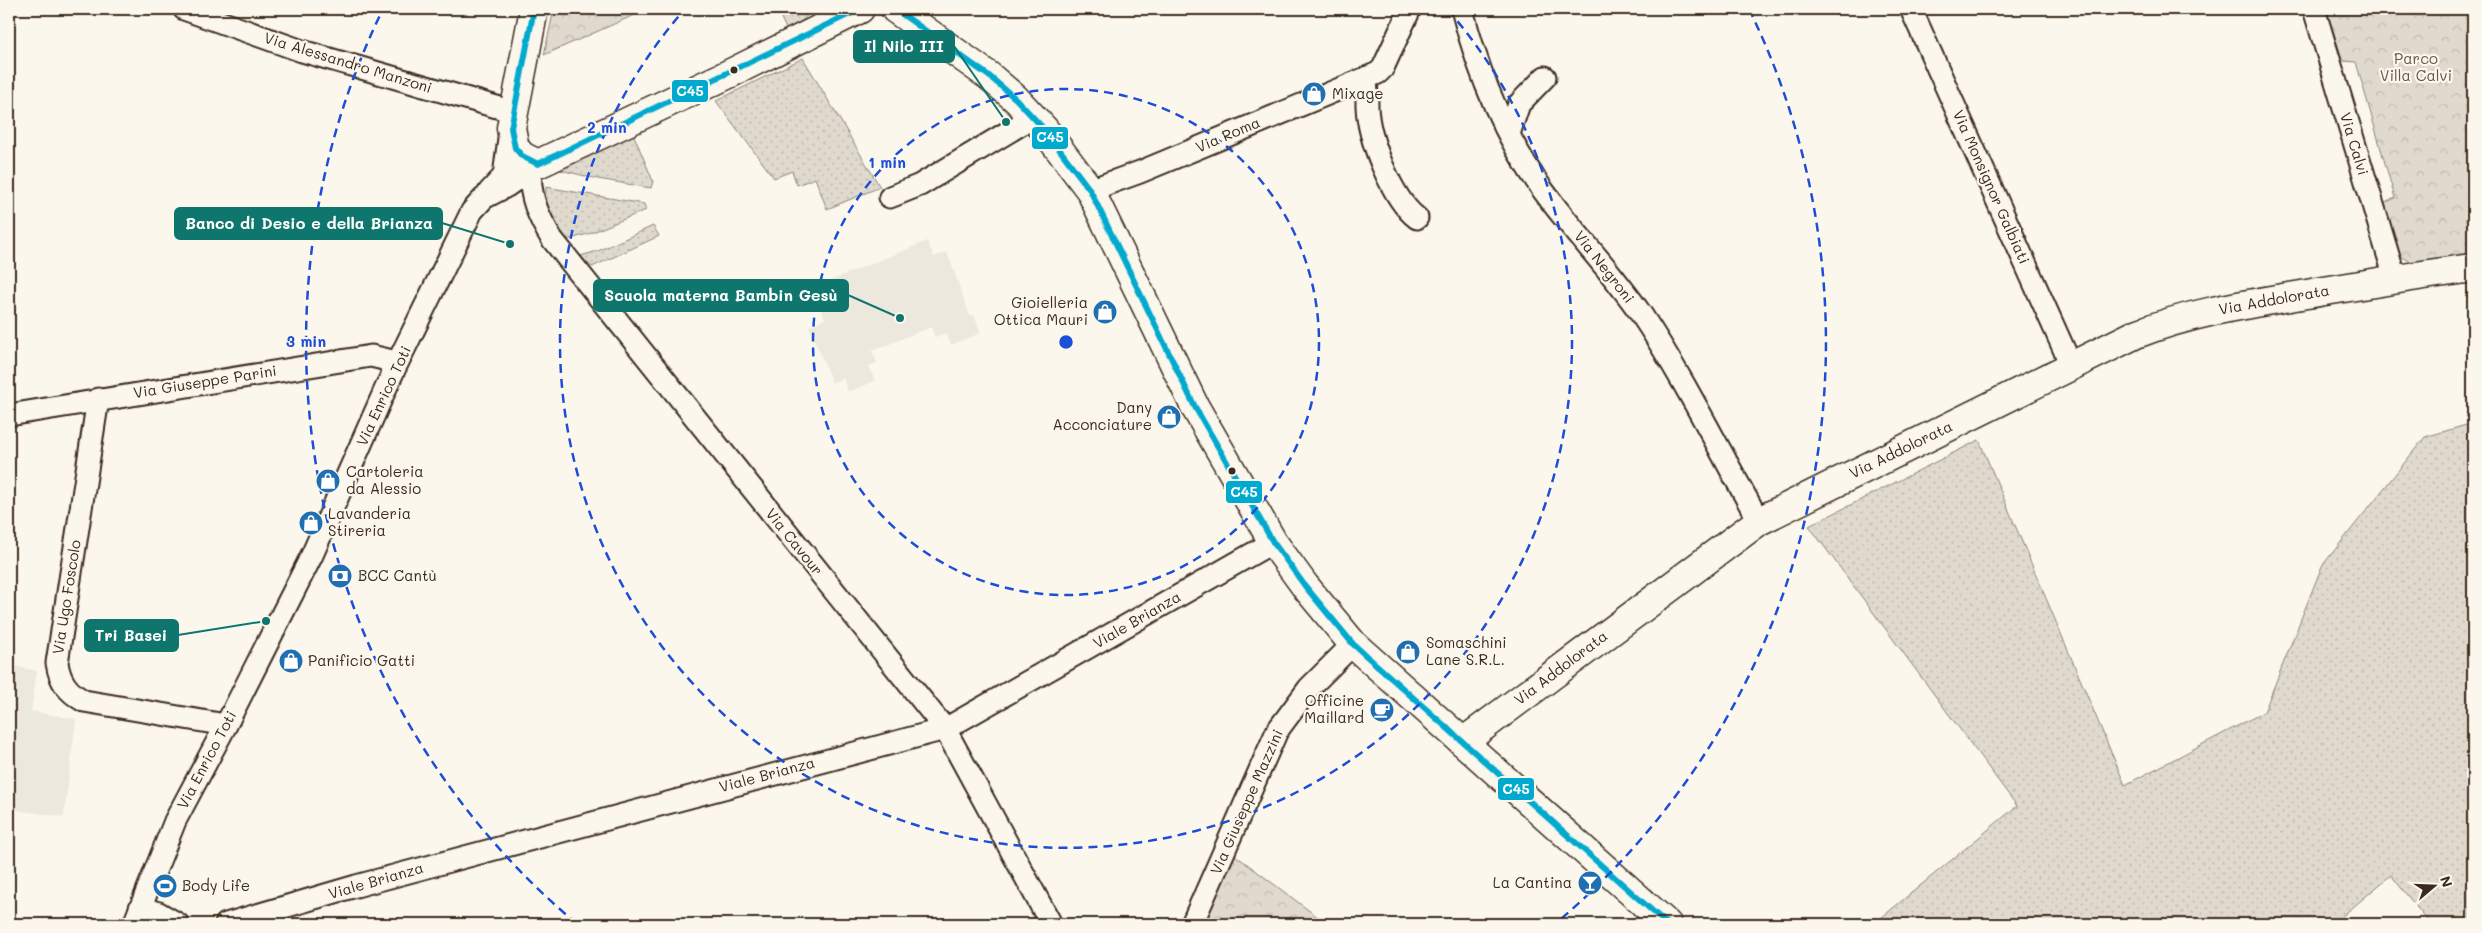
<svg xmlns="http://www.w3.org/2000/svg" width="2482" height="933" viewBox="0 0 2482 933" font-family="Mali,sans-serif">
  <defs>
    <pattern id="grass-dots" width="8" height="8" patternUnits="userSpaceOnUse" patternTransform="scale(1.25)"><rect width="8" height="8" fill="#dfd9ce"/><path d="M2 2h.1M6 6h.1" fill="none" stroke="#c0bab0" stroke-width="1.8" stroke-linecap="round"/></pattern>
    <pattern id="park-crowns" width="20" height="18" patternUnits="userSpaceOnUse" patternTransform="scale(1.25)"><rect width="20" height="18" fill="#dfd9ce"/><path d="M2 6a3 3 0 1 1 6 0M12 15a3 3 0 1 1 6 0" fill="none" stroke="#c0bab0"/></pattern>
  </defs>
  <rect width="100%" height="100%" fill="#fbf7ec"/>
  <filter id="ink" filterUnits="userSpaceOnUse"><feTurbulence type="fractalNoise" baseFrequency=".02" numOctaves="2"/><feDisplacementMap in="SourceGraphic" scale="10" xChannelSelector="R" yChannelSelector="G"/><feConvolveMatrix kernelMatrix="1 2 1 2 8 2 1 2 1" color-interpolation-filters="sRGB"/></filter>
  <g filter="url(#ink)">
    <g fill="#ede8dd">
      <path d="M 927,241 L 934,257 L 947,252 L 970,316 L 974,315 L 981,333 L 951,345 L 946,333 L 935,337 L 931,327 L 872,351 L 877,363 L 869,366 L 875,381 L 848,392 L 843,378 L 832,383 L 809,326 L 825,319 L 812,288 Z"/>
      <path d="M 9,665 L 37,671 L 31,711 L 76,719 L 64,817 L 9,809 Z"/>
    </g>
    <g fill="url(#grass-dots)" stroke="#8d8276">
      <path d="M 803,58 L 880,187 L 827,209 L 815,178 L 797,185 L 792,171 L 774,178 L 716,101 Z"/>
      <path d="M 632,131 L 653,181 L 651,188 L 598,179 L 552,168 Z"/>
      <path d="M 546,187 L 644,204 L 646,210 L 588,234 L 566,240 L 545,207 Z"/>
      <path d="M 653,226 L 659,236 L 592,267 L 580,256 L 598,251 Z"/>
      <path d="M 2473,423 L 2473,924 L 2430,924 L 2391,875 L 2333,924 L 1887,924 L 1881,918 L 2017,806 L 1809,526 L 1979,440 L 2125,785 L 2264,712 L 2322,566 L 2425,437 Z"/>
    </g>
    <g fill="url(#park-crowns)" stroke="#8d8276">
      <path d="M 554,9 L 648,9 L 544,55 Z"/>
      <path d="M 777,9 L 813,9 L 803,20 L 787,31 Z"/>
      <path d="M 2326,9 L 2473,9 L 2473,255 L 2414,263 L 2400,256 L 2383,204 L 2395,198 L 2356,62 L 2343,61 Z"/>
      <path d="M 1235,855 L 1327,924 L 1203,924 Z"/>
    </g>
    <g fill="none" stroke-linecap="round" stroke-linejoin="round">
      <defs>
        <g id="street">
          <path d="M 184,9 L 302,51 L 514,112"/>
          <path d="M 1462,9 C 1480,80 1508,147 1554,205 C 1583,242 1615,276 1641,314 C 1685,380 1720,452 1759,521"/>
          <path d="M 1911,9 L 2071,365"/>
          <path d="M 2314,9 L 2395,278"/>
          <path d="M 1366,79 C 1367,89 1367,97 1367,106 C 1368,138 1392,199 1417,218"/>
          <path d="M 1509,134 L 1519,104 L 1545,77"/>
          <path d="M 531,169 C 528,194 538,217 552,239 L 945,729 L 1051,924"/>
          <path d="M 1090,190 L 1140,172 L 1378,73 L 1383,68 L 1410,9"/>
          <path d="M 489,192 L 504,176 L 510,131"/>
          <path d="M 890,197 L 920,185 L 1033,117"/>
          <path d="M 98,399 L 57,663 C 60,682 68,692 84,701 L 226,725"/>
          <path d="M 9,415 L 371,356 L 388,360 L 393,372"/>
          <path d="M 140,908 L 159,913 L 178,924"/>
          <path d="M 134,924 L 175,821 L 226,725 L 312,555 L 393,372 L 472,211 L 484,198 L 507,186 L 538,164"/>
          <path d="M 226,924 L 356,886 L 945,729 L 1273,542"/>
          <path d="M 1192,924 L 1277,731 L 1309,688 L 1353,644"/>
        </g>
        <g id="secondary">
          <path d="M 534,9 L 511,128 L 515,148 L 522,156 L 538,164 L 733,72 L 860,9"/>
          <path d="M 895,9 L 989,76 L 1016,99 L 1044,129 L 1090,190 L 1195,407 L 1273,542 L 1305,586 L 1353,644 L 1667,924"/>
          <path d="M 1463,742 L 1759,521 L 2136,334 C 2192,312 2248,304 2307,294 C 2362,285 2417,275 2473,268"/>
        </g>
      </defs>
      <use href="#street" stroke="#3b2a1e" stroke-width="25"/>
      <use href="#secondary" stroke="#3b2a1e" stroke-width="31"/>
      <use href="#street" stroke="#fbf7ec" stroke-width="21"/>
      <use href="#secondary" stroke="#fbf7ec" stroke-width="28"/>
      <defs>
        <g id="bus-1">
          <path d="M 534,9 L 511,128 L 515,148 L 522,156 L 538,164 L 860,9"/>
          <path d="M 895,9 L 989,76 L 1016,99 L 1044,129 L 1090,190 L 1195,407 L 1273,542 L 1305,586 L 1353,644 L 1667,924"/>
        </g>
      </defs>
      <use href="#bus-1" stroke="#fbf7ec" stroke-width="10"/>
      <use href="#bus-1" stroke="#00a9ce" stroke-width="6"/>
    </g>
  </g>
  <g fill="none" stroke="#1d4ed8" stroke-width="2.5" stroke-dasharray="9 6">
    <circle cx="1066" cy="342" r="253"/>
    <path d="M1448 10A506 506 0 1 1 684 10"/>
    <path d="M577 924A760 760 0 0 1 383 9M1749 9A760 760 0 0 1 1555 924"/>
  </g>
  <defs>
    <symbol id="shop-disc" viewBox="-11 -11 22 22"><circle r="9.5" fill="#1f6fb2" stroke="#fbf7ec"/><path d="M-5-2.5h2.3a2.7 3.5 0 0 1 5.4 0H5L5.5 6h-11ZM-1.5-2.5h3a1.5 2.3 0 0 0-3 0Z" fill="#fff"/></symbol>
    <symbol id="bank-disc" viewBox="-11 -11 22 22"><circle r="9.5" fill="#1f6fb2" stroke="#fbf7ec"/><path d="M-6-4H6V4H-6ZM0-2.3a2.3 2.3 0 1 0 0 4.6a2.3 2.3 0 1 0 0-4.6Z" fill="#fff"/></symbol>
    <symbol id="cafe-disc" viewBox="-11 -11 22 22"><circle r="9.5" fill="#1f6fb2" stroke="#fbf7ec"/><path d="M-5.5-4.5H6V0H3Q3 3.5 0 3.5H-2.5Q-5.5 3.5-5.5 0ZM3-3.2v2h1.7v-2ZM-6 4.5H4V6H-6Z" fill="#fff"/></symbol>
    <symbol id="bar-disc" viewBox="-11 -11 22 22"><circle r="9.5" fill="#1f6fb2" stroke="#fbf7ec"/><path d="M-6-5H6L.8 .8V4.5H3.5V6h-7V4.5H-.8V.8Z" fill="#fff"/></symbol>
    <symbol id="stadium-disc" viewBox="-11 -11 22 22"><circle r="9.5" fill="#1f6fb2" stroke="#fbf7ec"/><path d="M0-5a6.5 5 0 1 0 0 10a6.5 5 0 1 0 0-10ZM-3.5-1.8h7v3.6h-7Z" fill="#fff"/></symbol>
  </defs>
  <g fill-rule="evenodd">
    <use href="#shop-disc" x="1300" y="80" width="28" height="28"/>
    <use href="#shop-disc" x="1091" y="298" width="28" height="28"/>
    <use href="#shop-disc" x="1155" y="403" width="28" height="28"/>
    <use href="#shop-disc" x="314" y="467" width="28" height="28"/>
    <use href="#shop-disc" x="297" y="509" width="28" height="28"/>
    <use href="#bank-disc" x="326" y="562" width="28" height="28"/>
    <use href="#shop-disc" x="1394" y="638" width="28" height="28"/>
    <use href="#shop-disc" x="277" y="647" width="28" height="28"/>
    <use href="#cafe-disc" x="1368" y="696" width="28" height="28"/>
    <use href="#bar-disc" x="1576" y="869" width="28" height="28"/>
    <use href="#stadium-disc" x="151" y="872" width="28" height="28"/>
  </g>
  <g fill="#3b2a1e" stroke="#fbf7ec" stroke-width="2">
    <circle cx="734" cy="70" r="4.5"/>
    <circle cx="1232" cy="471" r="4.5"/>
  </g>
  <g text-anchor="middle" stroke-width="4.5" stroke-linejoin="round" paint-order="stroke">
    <g font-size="15" fill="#64564a" stroke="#fbf7ec">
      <text x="2416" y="64">Parco<tspan x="2416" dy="17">Villa Calvi</tspan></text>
    </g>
    <g font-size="15" fill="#3b2a1e" stroke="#fbf7ec">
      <text transform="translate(348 63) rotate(17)" y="5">Via Alessandro Manzoni</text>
      <text transform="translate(1228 135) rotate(-23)" y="5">Via Roma</text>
      <text transform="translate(2354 144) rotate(73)" y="5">Via Calvi</text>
      <text transform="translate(1991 187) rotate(66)" y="5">Via Monsignor Galbiati</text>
      <text transform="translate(1604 267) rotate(52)" y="5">Via Negroni</text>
      <text transform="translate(2274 300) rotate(-10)" y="5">Via Addolorata</text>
      <text transform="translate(205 382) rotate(-9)" y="5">Via Giuseppe Parini</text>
      <text transform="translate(384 396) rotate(-65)" y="5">Via Enrico Toti</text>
      <text transform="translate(1901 450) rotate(-26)" y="5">Via Addolorata</text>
      <text transform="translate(794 542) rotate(51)" y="5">Via Cavour</text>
      <text transform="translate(67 597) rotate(-81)" y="5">Via Ugo Foscolo</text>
      <text transform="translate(1137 620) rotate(-30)" y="5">Viale Brianza</text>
      <text transform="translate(1561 668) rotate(-37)" y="5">Via Addolorata</text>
      <text transform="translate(207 760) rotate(-62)" y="5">Via Enrico Toti</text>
      <text transform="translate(767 775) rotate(-15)" y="5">Viale Brianza</text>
      <text transform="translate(1247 802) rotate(-66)" y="5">Via Giuseppe Mazzini</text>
      <text transform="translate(376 881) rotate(-16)" y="5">Viale Brianza</text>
    </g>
    <g font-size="15" fill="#3b2a1e" stroke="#fbf7ec" text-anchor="start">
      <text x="1332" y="99">Mixage</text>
      <text x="1088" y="308" text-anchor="end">Gioielleria<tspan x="1088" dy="17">Ottica Mauri</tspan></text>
      <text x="1152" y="413" text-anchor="end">Dany<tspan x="1152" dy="17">Acconciature</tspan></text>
      <text x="346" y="477">Cartoleria<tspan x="346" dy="17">da Alessio</tspan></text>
      <text x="328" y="519">Lavanderia<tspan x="328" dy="17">Stireria</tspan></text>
      <text x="358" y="581">BCC Cantù</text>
      <text x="1426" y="648">Somaschini<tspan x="1426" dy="17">Lane S.R.L.</tspan></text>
      <text x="308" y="666">Panificio Gatti</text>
      <text x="1364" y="706" text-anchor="end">Officine<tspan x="1364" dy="17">Maillard</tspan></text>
      <text x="1572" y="888" text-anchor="end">La Cantina</text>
      <text x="182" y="891">Body Life</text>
    </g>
  </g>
  <circle cx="1066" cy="342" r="8" fill="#1d4ed8" stroke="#fbf7ec" stroke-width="2.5"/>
  <g font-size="15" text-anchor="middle" font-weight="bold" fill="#1d4ed8" stroke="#fbf7ec" stroke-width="4.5" stroke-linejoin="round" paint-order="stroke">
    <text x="607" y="133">2 min</text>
    <text x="887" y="168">1 min</text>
    <text x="306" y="347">3 min</text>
  </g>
  <path fill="none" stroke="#0f766e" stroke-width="2" d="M1006 122L954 46M510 244L442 223M900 318L848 295M266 621L178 635"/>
  <g fill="#0f766e" stroke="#fbf7ec" stroke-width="2">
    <circle cx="1006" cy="122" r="5"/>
    <circle cx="510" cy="244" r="5"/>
    <circle cx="900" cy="318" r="5"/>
    <circle cx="266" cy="621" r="5"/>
  </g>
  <g fill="#0f766e" stroke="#0f766e" stroke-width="2">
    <rect x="854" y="31" width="100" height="31" rx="5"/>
    <rect x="175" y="208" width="267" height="31" rx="5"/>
    <rect x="594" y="280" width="254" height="31" rx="5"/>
    <rect x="85" y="620" width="93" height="31" rx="5"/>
  </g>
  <g font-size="16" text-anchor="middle" font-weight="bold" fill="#fff">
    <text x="904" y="52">Il Nilo III</text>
    <text x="309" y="229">Banco di Desio e della Brianza</text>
    <text x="721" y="301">Scuola materna Bambin Gesù</text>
    <text x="131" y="641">Tri Basei</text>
  </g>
  <g stroke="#fbf7ec" stroke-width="2">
    <rect x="671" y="79" width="38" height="24" rx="5" fill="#00a9ce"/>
    <rect x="1031" y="126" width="38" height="24" rx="5" fill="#00a9ce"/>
    <rect x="1225" y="480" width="38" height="24" rx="5" fill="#00a9ce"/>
    <rect x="1497" y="777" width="38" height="24" rx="5" fill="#00a9ce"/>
  </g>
  <g font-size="14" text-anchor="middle" font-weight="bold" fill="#fff">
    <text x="690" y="96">C45</text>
    <text x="1050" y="142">C45</text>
    <text x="1244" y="497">C45</text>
    <text x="1516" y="794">C45</text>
  </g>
  <rect width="2482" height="933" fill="none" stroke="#fbf7ec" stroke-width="30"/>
  <rect x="15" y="15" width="2452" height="903" fill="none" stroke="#3b2a1e" stroke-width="2" filter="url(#ink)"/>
  <g transform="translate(2434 886) rotate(71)" stroke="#fbf7ec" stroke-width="4" paint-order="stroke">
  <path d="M0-4L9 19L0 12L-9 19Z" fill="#3b2a1e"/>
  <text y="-8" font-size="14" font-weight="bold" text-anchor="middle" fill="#3b2a1e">N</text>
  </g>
</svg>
